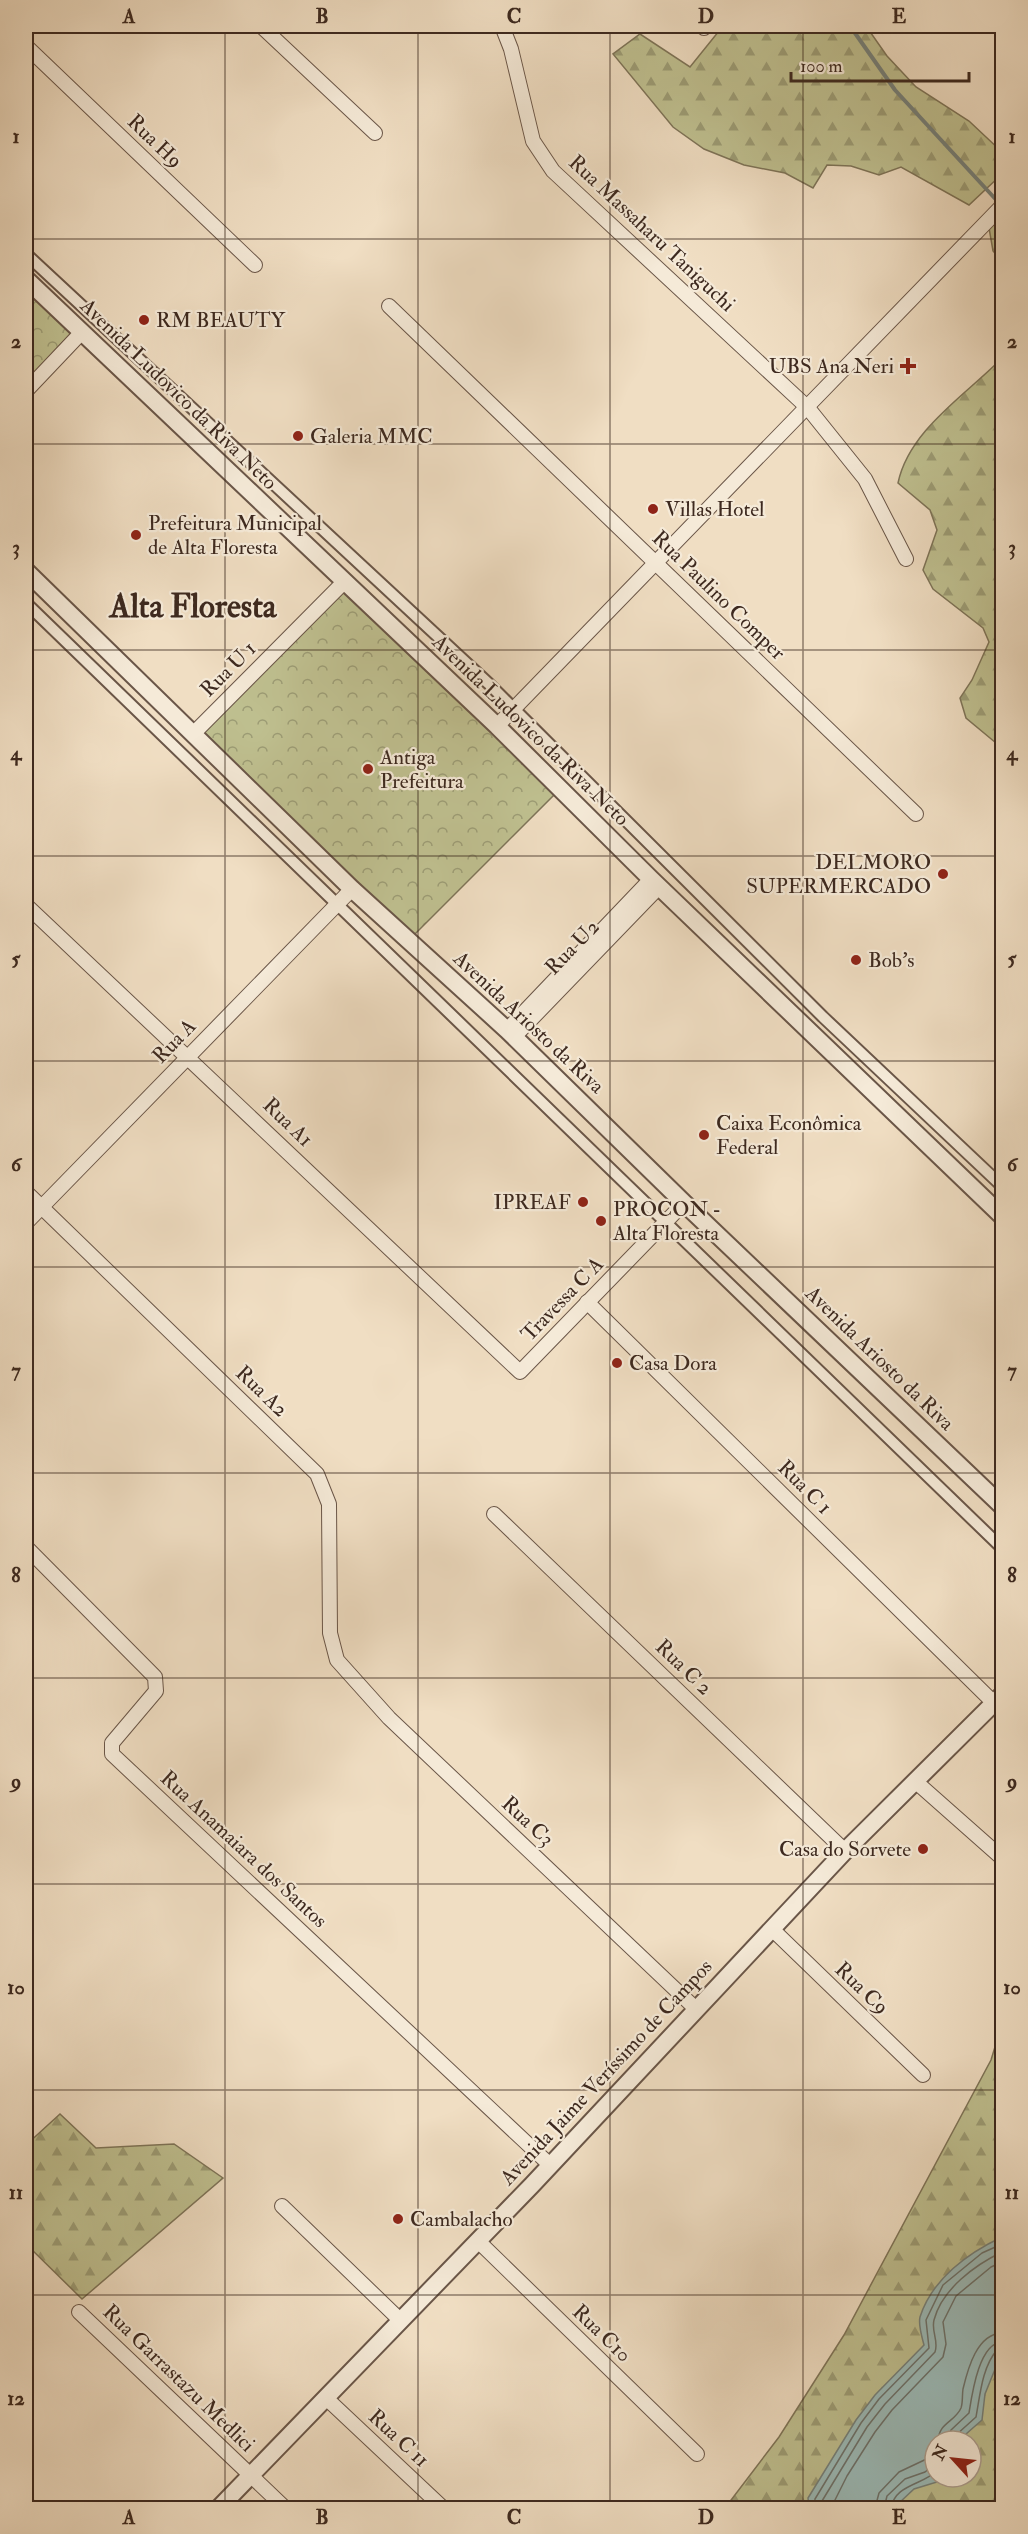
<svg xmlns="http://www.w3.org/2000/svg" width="1028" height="2534" viewBox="0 0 1028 2534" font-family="'IM FELL Double Pica',serif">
  <defs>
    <pattern id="forest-firs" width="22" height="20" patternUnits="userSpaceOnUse" patternTransform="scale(1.5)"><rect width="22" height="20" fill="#bfc090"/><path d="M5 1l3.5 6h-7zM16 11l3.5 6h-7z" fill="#9c9c75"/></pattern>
    <pattern id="park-crowns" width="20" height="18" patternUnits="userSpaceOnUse" patternTransform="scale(1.5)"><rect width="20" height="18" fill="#bfc090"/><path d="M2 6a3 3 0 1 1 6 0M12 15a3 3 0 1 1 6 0" fill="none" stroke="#9c9c75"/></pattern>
  </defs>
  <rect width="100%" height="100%" fill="#f0dec3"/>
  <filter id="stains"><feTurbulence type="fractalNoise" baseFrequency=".00333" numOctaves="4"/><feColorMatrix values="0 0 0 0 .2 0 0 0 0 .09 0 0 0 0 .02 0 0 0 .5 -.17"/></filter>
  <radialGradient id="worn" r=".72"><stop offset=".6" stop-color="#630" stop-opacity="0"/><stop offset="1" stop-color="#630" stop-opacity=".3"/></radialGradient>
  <g fill="url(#forest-firs)" stroke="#7e7458" stroke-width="1.5" fill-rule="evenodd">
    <path d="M 723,26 L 866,26 L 887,56 L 916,87 L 969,121 L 1002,152 L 1002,174 L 969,205 L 901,167 L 879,175 L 851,166 L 827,165 L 813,188 L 785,173 L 744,165 L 704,149 L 673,127 L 613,54 L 640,34 L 690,67 Z"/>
    <path d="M 1002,210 L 1002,261 L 993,251 L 989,228 Z"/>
    <path d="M 1002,358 L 1002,748 L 966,718 L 960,698 L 972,680 L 989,642 L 983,628 L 933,589 L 923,570 L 937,530 L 930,510 L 898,483 C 909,430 966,395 1002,358 Z"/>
    <path d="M 1002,2024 L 1002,2508 L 725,2508 L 779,2437 L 844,2335 L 991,2060 ZM 935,2441 L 971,2441 L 971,2477 L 935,2477 Z"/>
    <path d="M 60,2114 L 96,2148 L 174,2144 L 223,2178 L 82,2299 L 26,2244 L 26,2145 Z"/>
  </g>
  <g fill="url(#park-crowns)" stroke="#7e7458" stroke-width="1.5">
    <path d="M 26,287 L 74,330 L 26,382 Z"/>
    <path d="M 344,589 L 557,792 L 411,938 L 199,734 Z"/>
  </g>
  <path fill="#9bbbb9" stroke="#75817b" stroke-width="1.5" d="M 1002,2237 L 1002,2352 L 985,2394 L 982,2420 L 958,2441 L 935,2441 L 937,2482 L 914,2489 L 898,2504 L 898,2508 L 809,2508 L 808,2498 L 856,2420 L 875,2395 L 924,2345 C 922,2337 918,2325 920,2317 C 932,2279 968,2253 1002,2237 Z"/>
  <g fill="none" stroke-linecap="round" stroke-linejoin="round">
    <g stroke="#6c726c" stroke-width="1.5">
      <path d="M 938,2441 C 939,2422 955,2422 961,2408 C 963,2403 962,2395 963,2389 C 968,2368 977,2334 1002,2333"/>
      <path d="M 947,2441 L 951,2430 L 969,2413 C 972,2394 979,2343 1002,2342"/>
      <path d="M 955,2441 L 956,2435 L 976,2417 C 980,2396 982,2367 997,2350 L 1002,2349"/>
      <path d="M 814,2508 L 815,2499 L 861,2423 L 879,2399 L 929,2348 L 926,2320 L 943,2285 L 982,2253 L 1002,2244"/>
      <path d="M 822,2508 L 822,2501 L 867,2427 L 885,2404 L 935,2352 C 939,2341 931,2331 934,2320 C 942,2289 975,2265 1002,2252"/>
      <path d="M 831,2508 L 847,2476 L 875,2432 L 892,2410 L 943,2357 L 946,2344 L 943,2322 L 956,2296 L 991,2267 L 1002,2262"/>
      <path d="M 875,2508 L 879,2493 L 899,2472 L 935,2455"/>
      <path d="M 884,2508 L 887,2496 L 905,2479 L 925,2472 L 935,2464"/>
      <path d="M 892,2508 C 892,2486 924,2484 935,2472"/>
    </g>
    <path stroke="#75817b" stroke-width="4" d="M 850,26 L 895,90 L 1000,204"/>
    <defs>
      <g id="pedestrian">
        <path d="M 26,254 L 489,684 L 823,1017 L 1002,1186"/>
        <path d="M 26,603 L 1002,1548"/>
      </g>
      <g id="minor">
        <path d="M 261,26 L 375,133"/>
        <path d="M 502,26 L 511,49 L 533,141 L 553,171 L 808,408 L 865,479 L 906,559"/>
        <path d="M 702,26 L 704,28"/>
        <path d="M 26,46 L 255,265"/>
        <path d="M 389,306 L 916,814"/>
        <path d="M 26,391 L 82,332"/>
        <path d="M 497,726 L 1002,206"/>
        <path d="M 193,734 L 344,582"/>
        <path d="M 26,905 L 520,1372 L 684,1203"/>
        <path d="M 507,1030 L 651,879"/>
        <path d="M 514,1037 L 659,887"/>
        <path d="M 26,1192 L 317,1474 L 329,1504 L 330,1633 L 337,1660 L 389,1718 L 695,2008"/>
        <path d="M 26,1223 L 352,889"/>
        <path d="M 587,1302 L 994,1703"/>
        <path d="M 494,1514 L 845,1851"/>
        <path d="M 26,1547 L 155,1677 L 156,1691 L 112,1743 L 112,1754 L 549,2164"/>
        <path d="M 915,1781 L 1002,1858"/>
        <path d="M 773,1930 L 923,2075"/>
        <path d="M 282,2206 L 400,2320"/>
        <path d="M 478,2241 L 697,2454"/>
        <path d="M 79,2312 L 285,2508"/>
        <path d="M 326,2398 L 443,2508"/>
        <path d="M 26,2503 L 31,2508"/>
      </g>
      <g id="tertiary">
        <path d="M 26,279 L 497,726 L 651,879 L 1002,1216"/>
        <path d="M 26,571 L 352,889 L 507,1030 L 684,1203 L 1002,1506"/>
        <path d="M 219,2508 L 532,2185 L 845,1851 L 1002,1695"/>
      </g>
    </defs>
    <use href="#pedestrian" stroke="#6a5648" stroke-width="14"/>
    <use href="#minor" stroke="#6a5648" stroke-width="16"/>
    <use href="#tertiary" stroke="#6a5648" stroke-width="20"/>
    <use href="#pedestrian" stroke="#f5ead8" stroke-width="10"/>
    <use href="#minor" stroke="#f5ead8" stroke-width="14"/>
    <use href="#tertiary" stroke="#f5ead8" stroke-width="16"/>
  </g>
  <path fill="none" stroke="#3d291f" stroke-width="1.5" stroke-opacity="0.55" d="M 225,26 L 225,2508M 418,26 L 418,2508M 610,26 L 610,2508M 803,26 L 803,2508M 26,239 L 1002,239M 26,444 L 1002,444M 26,650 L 1002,650M 26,856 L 1002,856M 26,1061 L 1002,1061M 26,1267 L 1002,1267M 26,1473 L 1002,1473M 26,1678 L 1002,1678M 26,1884 L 1002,1884M 26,2090 L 1002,2090M 26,2295 L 1002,2295"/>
  <g fill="#8f2418" stroke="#f5ead8" stroke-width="2">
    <circle cx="144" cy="320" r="6"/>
    <path d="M905 357h6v6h6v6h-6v6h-6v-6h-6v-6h6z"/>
    <circle cx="298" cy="436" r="6"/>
    <circle cx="653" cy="509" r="6"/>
    <circle cx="136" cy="535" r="6"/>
    <circle cx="368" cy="769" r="6"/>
    <circle cx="943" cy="874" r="6"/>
    <circle cx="856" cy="960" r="6"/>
    <circle cx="704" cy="1135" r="6"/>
    <circle cx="583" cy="1202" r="6"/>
    <circle cx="601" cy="1221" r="6"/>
    <circle cx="617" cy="1363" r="6"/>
    <circle cx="923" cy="1849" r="6"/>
    <circle cx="398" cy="2219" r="6"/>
  </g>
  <g text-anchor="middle" stroke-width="4.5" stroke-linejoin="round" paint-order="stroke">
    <g font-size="21" fill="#3d291f" stroke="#f5ead8">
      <text transform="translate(155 141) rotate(44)" y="7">Rua H9</text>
      <text transform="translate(652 233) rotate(43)" y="7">Rua Massaharu Taniguchi</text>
      <text transform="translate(179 394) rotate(44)" y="7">Avenida Ludovico da Riva Neto</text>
      <text transform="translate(719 595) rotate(44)" y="7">Rua Paulino Comper</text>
      <text transform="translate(228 669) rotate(-45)" y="7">Rua U 1</text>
      <text transform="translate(531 730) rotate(44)" y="7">Avenida Ludovico da Riva Neto</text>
      <text transform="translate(572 947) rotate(-46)" y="7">Rua U2</text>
      <text transform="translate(529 1022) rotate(43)" y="7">Avenida Ariosto da Riva</text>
      <text transform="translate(174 1041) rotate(-46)" y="7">Rua A</text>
      <text transform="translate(288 1122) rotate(44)" y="7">Rua A1</text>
      <text transform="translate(562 1299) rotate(-46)" y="7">Travessa C A</text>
      <text transform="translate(880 1358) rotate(44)" y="7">Avenida Ariosto da Riva</text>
      <text transform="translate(262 1391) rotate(44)" y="7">Rua A2</text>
      <text transform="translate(805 1487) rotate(45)" y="7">Rua C 1</text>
      <text transform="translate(684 1667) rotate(44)" y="7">Rua C 2</text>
      <text transform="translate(528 1821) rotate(43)" y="7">Rua C3</text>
      <text transform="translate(244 1849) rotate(43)" y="7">Rua Anamaiara dos Santos</text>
      <text transform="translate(862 1988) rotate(44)" y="7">Rua C9</text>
      <text transform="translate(606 2072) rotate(-47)" y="7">Avenida Jaime Veríssimo de Campos</text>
      <text transform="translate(602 2333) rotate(44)" y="7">Rua C10</text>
      <text transform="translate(179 2378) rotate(44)" y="7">Rua Garrastazu Medlici</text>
      <text transform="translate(399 2438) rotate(43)" y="7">Rua C 11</text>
    </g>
    <g font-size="21" fill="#3d291f" stroke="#f5ead8" text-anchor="start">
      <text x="156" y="327">RM BEAUTY</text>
      <text x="894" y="373" text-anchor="end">UBS Ana Neri</text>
      <text x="310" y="443">Galeria MMC</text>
      <text x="665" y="516">Villas Hotel</text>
      <text x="148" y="530">Prefeitura Municipal<tspan x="148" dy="24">de Alta Floresta</tspan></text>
      <text x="380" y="764">Antiga<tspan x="380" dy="24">Prefeitura</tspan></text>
      <text x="931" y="869" text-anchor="end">DELMORO<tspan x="931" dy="24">SUPERMERCADO</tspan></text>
      <text x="868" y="967">Bob's</text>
      <text x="716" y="1130">Caixa Econômica<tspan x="716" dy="24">Federal</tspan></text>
      <text x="571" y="1209" text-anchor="end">IPREAF</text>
      <text x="613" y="1216">PROCON -<tspan x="613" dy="24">Alta Floresta</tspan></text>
      <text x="629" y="1370">Casa Dora</text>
      <text x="911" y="1856" text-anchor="end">Casa do Sorvete</text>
      <text x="410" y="2226">Cambalacho</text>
    </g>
    <g font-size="33" font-weight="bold" fill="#3d291f" stroke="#f5ead8">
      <text x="193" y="617">Alta Floresta</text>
    </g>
  </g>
  <rect width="1028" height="2534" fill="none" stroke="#f0dec3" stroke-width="66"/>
  <g transform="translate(953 2459) rotate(297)"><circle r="28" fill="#f5ead8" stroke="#ab9d8e" stroke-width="1.5"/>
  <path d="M0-4.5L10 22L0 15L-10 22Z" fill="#8f2418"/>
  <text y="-9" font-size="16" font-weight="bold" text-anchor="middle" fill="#3d291f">N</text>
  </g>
  <path d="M791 72v9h178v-9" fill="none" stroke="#3d291f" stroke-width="3"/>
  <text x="800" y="72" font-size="18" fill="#3d291f" stroke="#f5ead8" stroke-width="4.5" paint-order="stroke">100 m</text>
  <rect x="33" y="33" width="962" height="2468" fill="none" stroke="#3d291f" stroke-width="2"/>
  <g font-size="20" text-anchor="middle" font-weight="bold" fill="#3d291f">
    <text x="129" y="23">A</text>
    <text x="322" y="23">B</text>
    <text x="514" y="23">C</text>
    <text x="706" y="23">D</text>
    <text x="899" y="23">E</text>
    <text x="16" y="143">1</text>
    <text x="1012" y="143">1</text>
    <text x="16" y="348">2</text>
    <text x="1012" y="348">2</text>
    <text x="16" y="554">3</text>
    <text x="1012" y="554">3</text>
    <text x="16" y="760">4</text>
    <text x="1012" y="760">4</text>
    <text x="16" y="965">5</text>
    <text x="1012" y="965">5</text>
    <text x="16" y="1171">6</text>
    <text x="1012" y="1171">6</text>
    <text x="16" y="1377">7</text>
    <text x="1012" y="1377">7</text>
    <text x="16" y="1582">8</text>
    <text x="1012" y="1582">8</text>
    <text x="16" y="1788">9</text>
    <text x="1012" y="1788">9</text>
    <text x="16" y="1994">10</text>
    <text x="1012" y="1994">10</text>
    <text x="16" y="2199">11</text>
    <text x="1012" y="2199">11</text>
    <text x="16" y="2405">12</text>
    <text x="1012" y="2405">12</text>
    <text x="129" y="2524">A</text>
    <text x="322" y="2524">B</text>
    <text x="514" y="2524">C</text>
    <text x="706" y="2524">D</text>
    <text x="899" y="2524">E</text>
  </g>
  <rect width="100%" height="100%" filter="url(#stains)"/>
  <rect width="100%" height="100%" fill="url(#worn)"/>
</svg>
